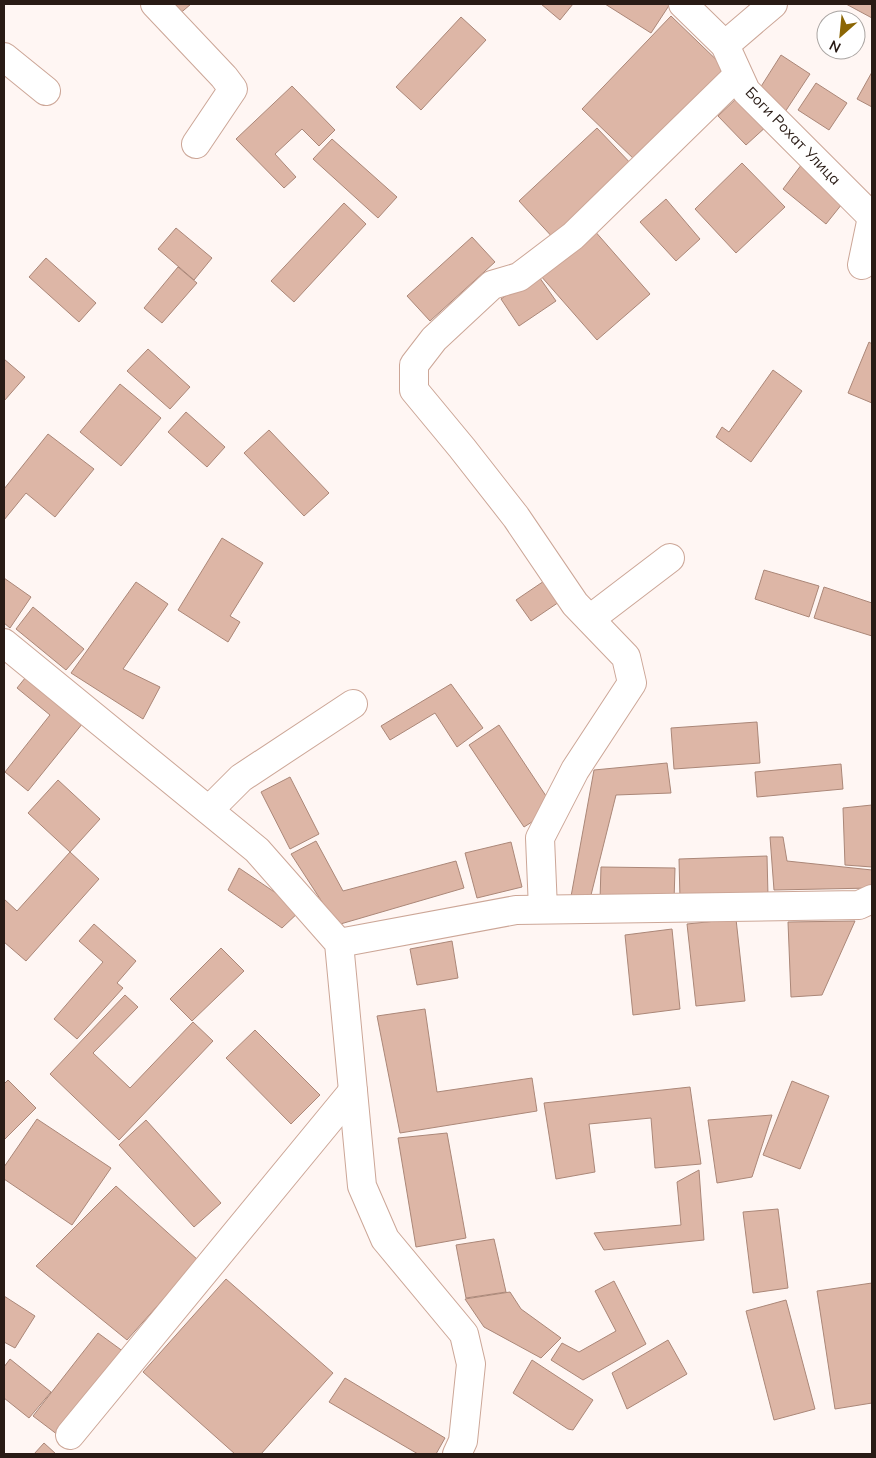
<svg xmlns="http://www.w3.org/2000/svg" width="876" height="1458" viewBox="0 0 876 1458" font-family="Mulish,sans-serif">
  <rect width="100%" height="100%" fill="#fff6f3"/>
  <g fill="#ddb6a6" stroke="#ab8778">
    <path d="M 165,4 L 191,4 L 177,16 Z"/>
    <path d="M 541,4 L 573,4 L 560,20 Z"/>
    <path d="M 605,4 L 670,4 L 651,33 Z"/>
    <path d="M 846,4 L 872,4 L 872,18 Z"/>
    <path d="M 671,16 L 727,70 L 637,162 L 582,109 Z"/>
    <path d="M 461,17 L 486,40 L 421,110 L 396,87 Z"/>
    <path d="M 781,55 L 810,74 L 783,115 L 755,96 Z"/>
    <path d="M 872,72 L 872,107 L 857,99 Z"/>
    <path d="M 816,83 L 847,103 L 829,130 L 798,110 Z"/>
    <path d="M 292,86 L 335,130 L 319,146 L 302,129 L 275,154 L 296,177 L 284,188 L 236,139 Z"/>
    <path d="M 740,95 L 768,125 L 746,145 L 718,116 Z"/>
    <path d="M 597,128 L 635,168 L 556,241 L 519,201 Z"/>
    <path d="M 332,139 L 397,197 L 378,218 L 313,159 Z"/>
    <path d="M 742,163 L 785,207 L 736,253 L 695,209 Z"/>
    <path d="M 802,164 L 846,199 L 826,224 L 783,189 Z"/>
    <path d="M 666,199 L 700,239 L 676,261 L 640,222 Z"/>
    <path d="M 344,203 L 366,224 L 294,302 L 271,281 Z"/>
    <path d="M 176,228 L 212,258 L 194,280 L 158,249 Z"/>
    <path d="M 593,229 L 650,294 L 597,340 L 540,275 Z"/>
    <path d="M 472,237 L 495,262 L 430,321 L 407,296 Z"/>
    <path d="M 46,258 L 96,303 L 79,322 L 29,277 Z"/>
    <path d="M 178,267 L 197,283 L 162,323 L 144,308 Z"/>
    <path d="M 537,274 L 556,301 L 519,326 L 501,299 Z"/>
    <path d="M 869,342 L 872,344 L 872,403 L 848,393 Z"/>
    <path d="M 148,349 L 190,387 L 170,409 L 127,371 Z"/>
    <path d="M 4,359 L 25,377 L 4,401 Z"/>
    <path d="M 773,370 L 802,391 L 751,462 L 716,437 L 722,427 L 729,432 Z"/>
    <path d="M 120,384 L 161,418 L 121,466 L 80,432 Z"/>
    <path d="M 186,412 L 225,447 L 207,467 L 168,432 Z"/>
    <path d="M 269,430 L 329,493 L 304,516 L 244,453 Z"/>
    <path d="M 48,434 L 94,469 L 55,517 L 26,493 L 4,520 L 4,489 Z"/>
    <path d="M 222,538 L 263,563 L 230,616 L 240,622 L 228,642 L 178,610 Z"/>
    <path d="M 764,570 L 819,586 L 809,617 L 755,599 Z"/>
    <path d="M 553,575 L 568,596 L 531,621 L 516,600 Z"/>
    <path d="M 4,578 L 31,597 L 10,628 L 4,623 Z"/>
    <path d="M 136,582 L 168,604 L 123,669 L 160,687 L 143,719 L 71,673 Z"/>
    <path d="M 824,587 L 872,603 L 872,636 L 814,618 Z"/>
    <path d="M 33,607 L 84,649 L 66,670 L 16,629 Z"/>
    <path d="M 30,672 L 87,718 L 28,791 L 5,772 L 50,715 L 17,688 Z"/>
    <path d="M 451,684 L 483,728 L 457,747 L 435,713 L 390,740 L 381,726 Z"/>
    <path d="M 757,722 L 760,763 L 674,769 L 671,728 Z"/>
    <path d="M 499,725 L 554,808 L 524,827 L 469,745 Z"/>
    <path d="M 667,763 L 671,793 L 616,795 L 589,903 L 570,902 L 594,770 Z"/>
    <path d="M 841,764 L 843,789 L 757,797 L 755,772 Z"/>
    <path d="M 290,777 L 319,834 L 290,849 L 261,792 Z"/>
    <path d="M 58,780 L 100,819 L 70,852 L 28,813 Z"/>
    <path d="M 872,805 L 872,867 L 845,865 L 843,808 Z"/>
    <path d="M 770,837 L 783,837 L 787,861 L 872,870 L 872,888 L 774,890 Z"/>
    <path d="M 316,841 L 343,891 L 456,861 L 464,888 L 337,925 L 291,854 Z"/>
    <path d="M 511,842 L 522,887 L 477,898 L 465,853 Z"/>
    <path d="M 70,852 L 99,879 L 26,961 L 4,942 L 4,899 L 17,911 Z"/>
    <path d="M 767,856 L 768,896 L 680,899 L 679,859 Z"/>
    <path d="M 601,867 L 675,868 L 674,901 L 600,900 Z"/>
    <path d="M 239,868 L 301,910 L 282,928 L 228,890 Z"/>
    <path d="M 736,919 L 745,1001 L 696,1006 L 687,924 Z"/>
    <path d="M 855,921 L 822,995 L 791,997 L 788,922 Z"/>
    <path d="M 94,924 L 136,961 L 117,983 L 123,988 L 77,1039 L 54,1019 L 103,962 L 79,941 Z"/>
    <path d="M 672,929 L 680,1009 L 633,1015 L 625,935 Z"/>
    <path d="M 452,941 L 458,978 L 417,985 L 410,949 Z"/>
    <path d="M 221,948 L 244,971 L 192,1021 L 170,999 Z"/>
    <path d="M 125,995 L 138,1007 L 93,1053 L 130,1088 L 193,1022 L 213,1041 L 119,1140 L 50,1074 Z"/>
    <path d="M 425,1009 L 437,1092 L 532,1078 L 537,1111 L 400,1133 L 377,1016 Z"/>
    <path d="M 255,1030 L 320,1095 L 291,1124 L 226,1058 Z"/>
    <path d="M 8,1080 L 36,1108 L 4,1140 L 4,1084 Z"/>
    <path d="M 792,1081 L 829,1096 L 800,1169 L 763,1155 Z"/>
    <path d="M 690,1087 L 701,1164 L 655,1168 L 651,1118 L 589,1124 L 595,1172 L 556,1179 L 544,1103 Z"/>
    <path d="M 772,1115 L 752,1177 L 717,1183 L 708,1120 Z"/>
    <path d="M 37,1119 L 111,1168 L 72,1225 L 4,1179 L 4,1167 Z"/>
    <path d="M 146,1120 L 221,1203 L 194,1227 L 119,1145 Z"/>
    <path d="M 447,1133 L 466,1238 L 416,1247 L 398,1138 Z"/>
    <path d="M 699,1170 L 704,1240 L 604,1250 L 594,1233 L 681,1225 L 677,1182 Z"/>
    <path d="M 116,1186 L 198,1260 L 127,1340 L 36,1266 Z"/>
    <path d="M 778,1209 L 788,1288 L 753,1293 L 743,1212 Z"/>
    <path d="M 494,1239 L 506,1292 L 466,1298 L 456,1245 Z"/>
    <path d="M 226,1279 L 333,1373 L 261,1454 L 235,1454 L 143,1372 Z"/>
    <path d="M 614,1281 L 646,1344 L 583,1380 L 551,1360 L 562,1343 L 579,1352 L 616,1331 L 595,1291 Z"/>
    <path d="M 872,1283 L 872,1403 L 835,1409 L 817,1291 Z"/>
    <path d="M 510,1292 L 521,1309 L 561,1338 L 541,1358 L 484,1327 L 465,1299 Z"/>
    <path d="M 4,1296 L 35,1316 L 15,1348 L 4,1342 Z"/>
    <path d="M 786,1300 L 815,1409 L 774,1420 L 746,1311 Z"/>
    <path d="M 98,1333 L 124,1352 L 58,1435 L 33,1416 Z"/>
    <path d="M 668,1340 L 687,1374 L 627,1409 L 612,1373 Z"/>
    <path d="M 10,1359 L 51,1392 L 29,1418 L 4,1398 L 4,1367 Z"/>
    <path d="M 532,1360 L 593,1400 L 573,1430 L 568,1429 L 513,1393 Z"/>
    <path d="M 345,1378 L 445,1438 L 436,1454 L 418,1454 L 329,1402 Z"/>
    <path d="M 44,1443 L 56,1454 L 34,1454 Z"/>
  </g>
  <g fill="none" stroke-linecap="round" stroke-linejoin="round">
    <defs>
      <g id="minor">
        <path d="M 155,4 L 224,77 L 233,89 L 196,144"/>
        <path d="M 683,4 L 725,45 L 746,91 L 872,217"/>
        <path d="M 725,45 L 773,4"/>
        <path d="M 4,57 L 46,91"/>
        <path d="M 862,265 L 872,217"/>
        <path d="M 590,619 L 670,558"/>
        <path d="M 4,643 L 257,850 L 339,943 L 362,1186 L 385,1239 L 464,1334 L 471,1364 L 463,1441 L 457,1454"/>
        <path d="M 209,810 L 241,778 L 353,704"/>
        <path d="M 543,909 L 540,838 L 575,770 L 632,683 L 626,657 L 575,604 L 516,517 L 462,448 L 414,390 L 414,365 L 434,339 L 492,285 L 519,277 L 573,236 L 738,75"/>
        <path d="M 339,943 L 516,910 L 859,905 L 872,899"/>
        <path d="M 70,1435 L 353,1091"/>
      </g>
    </defs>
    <use href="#minor" stroke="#cca697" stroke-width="30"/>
    <use href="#minor" stroke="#fff" stroke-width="28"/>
  </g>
  <g text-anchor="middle" stroke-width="5" stroke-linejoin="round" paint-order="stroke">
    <g font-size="15" fill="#291b15" stroke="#fff">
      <text transform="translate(793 136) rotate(46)" y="5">Боги Рохат Улица</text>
    </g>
  </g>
  <rect width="876" height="1458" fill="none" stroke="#291b15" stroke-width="10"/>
  <g transform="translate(841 35) rotate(207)"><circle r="24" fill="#ffffff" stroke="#a9a4a1"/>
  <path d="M0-4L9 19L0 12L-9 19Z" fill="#8b6605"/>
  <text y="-8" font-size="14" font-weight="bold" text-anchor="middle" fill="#291b15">N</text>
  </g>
</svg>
